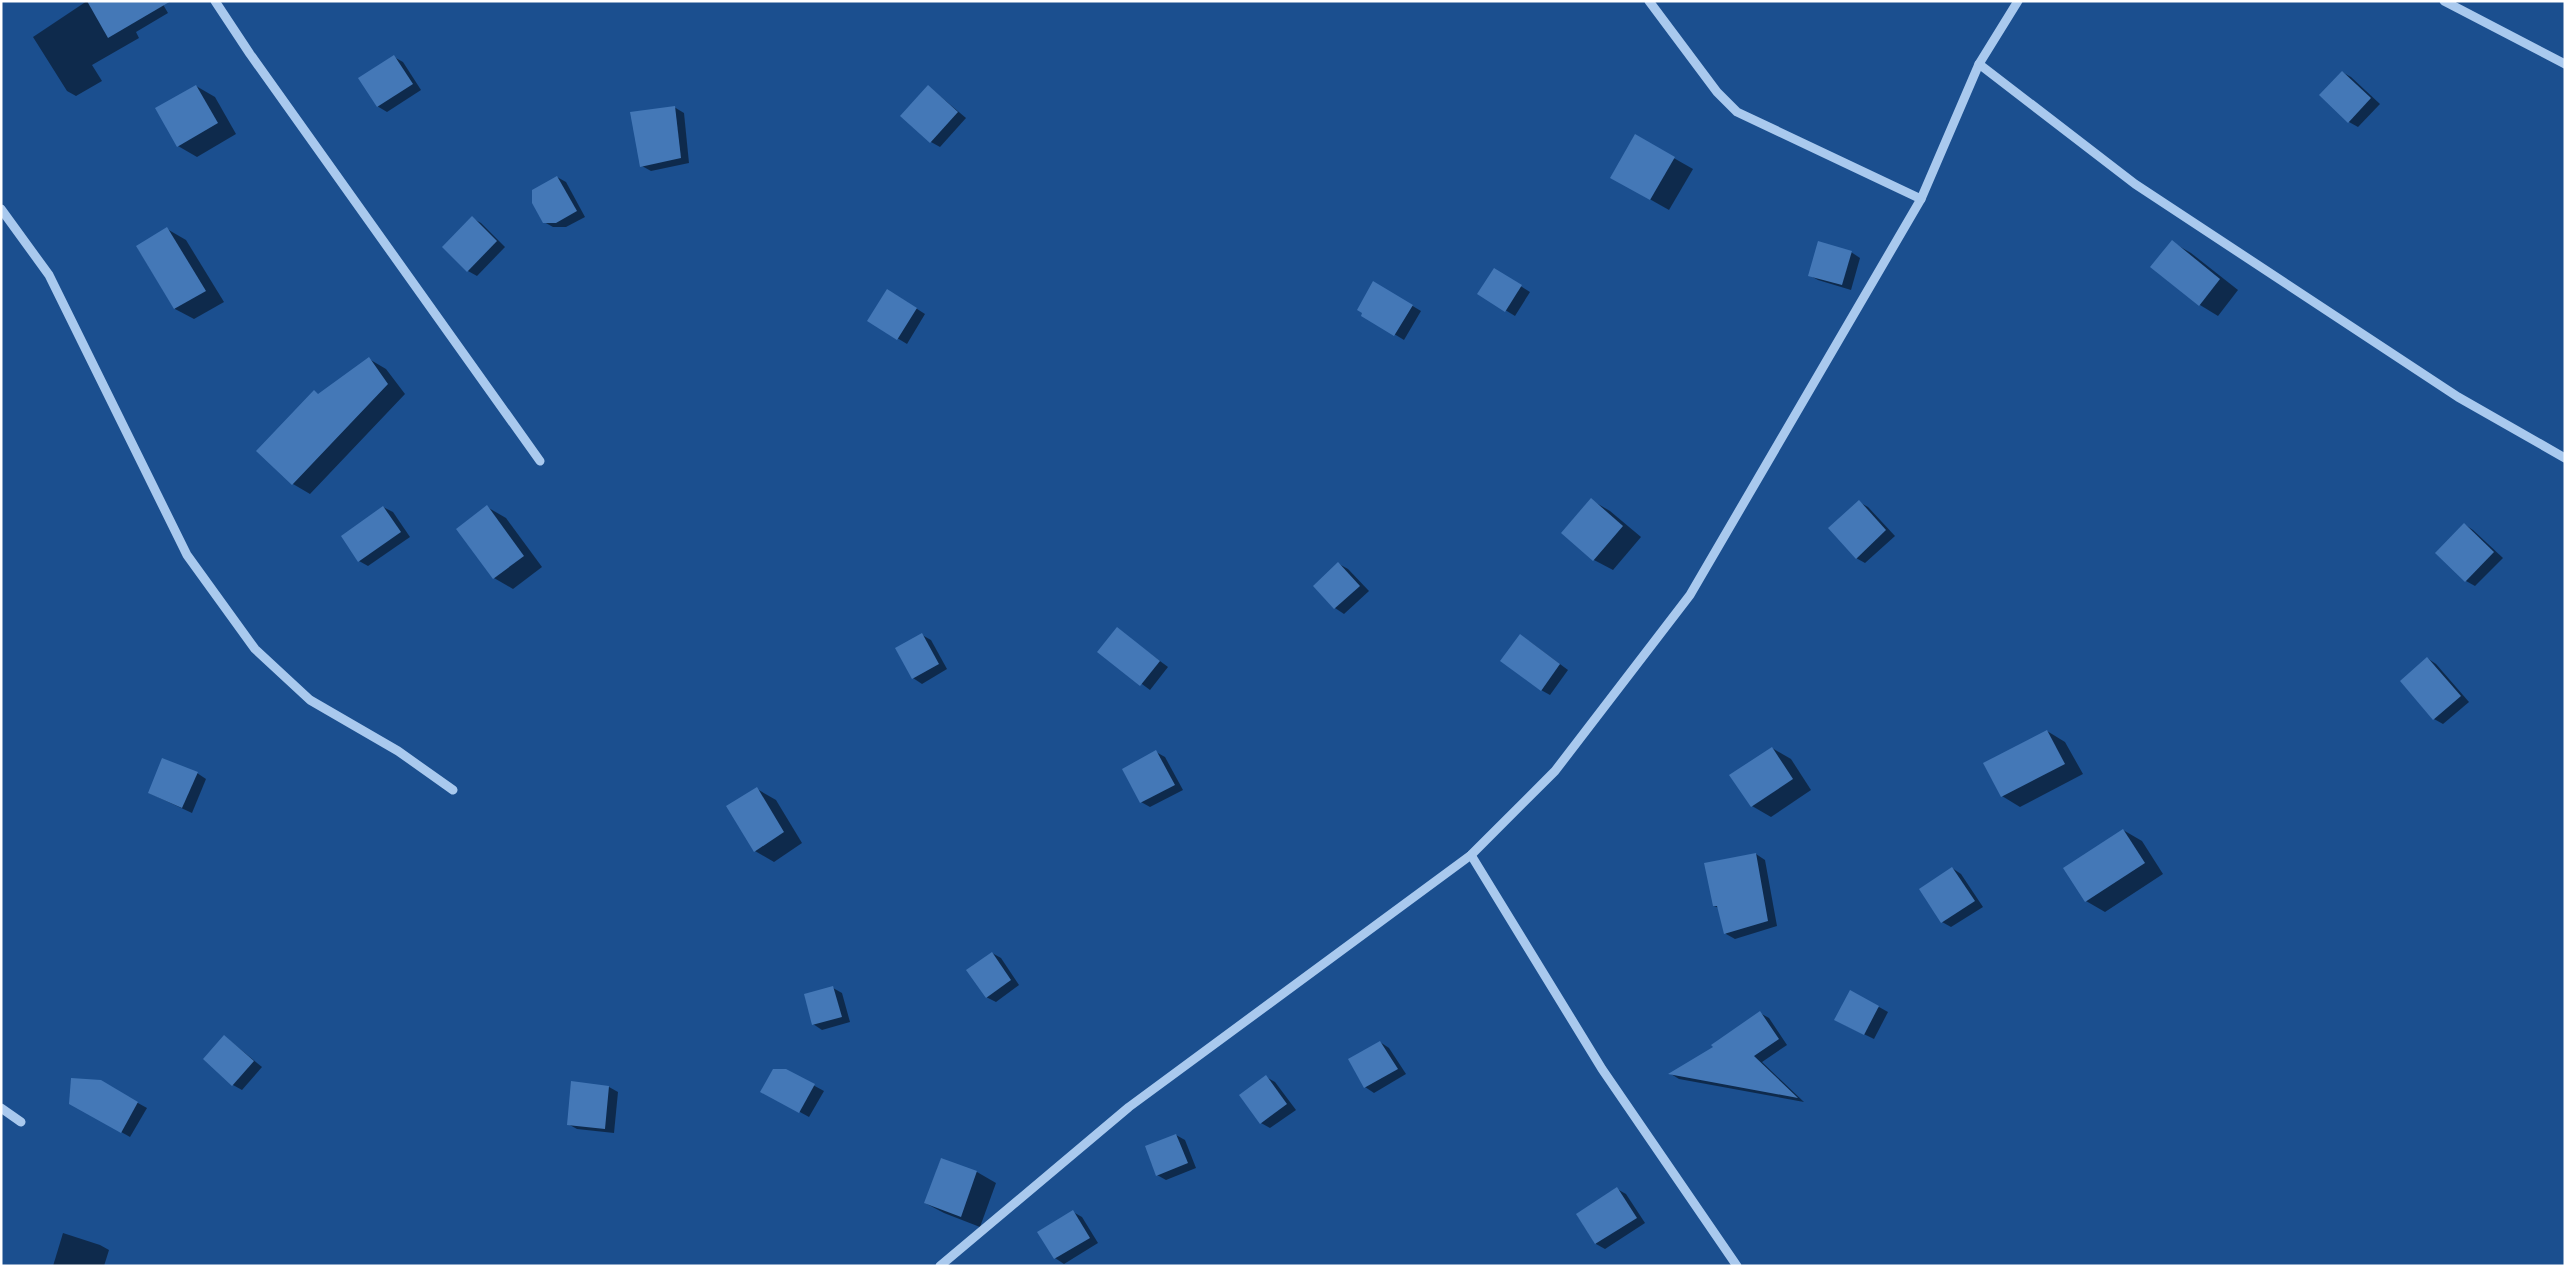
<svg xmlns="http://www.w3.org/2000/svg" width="2566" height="1267" viewBox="0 0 2566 1267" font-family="Roboto,sans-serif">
  <rect width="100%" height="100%" fill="#1b4f8f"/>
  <g fill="#0007">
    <path d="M 87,1 L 161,1 L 168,13 L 136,32 L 139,38 L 92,65 L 102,81 L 76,96 L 67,91 L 33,37 Z"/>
    <path d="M 394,57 L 403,62 L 421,90 L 387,112 L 377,106 Z"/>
    <path d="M 2342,72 L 2351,77 L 2380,104 L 2358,127 L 2349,122 Z"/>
    <path d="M 196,86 L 215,97 L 236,134 L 197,157 L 178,146 Z"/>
    <path d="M 928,86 L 966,118 L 940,147 L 931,142 Z"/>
    <path d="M 674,107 L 684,113 L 689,163 L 651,171 L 642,166 Z"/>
    <path d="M 1635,136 L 1693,169 L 1669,210 L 1630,188 Z"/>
    <path d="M 557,177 L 566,182 L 585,217 L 566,227 L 553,227 L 544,222 Z"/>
    <path d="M 472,218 L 481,223 L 505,247 L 477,276 L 468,271 Z"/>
    <path d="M 167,229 L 186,240 L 224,302 L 194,319 L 175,309 L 137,247 Z"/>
    <path d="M 2172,242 L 2191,253 L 2238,290 L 2218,316 L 2200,305 Z"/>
    <path d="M 1851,252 L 1860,258 L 1851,290 L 1818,280 L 1809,275 Z"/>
    <path d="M 1503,275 L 1530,292 L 1515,316 L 1479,294 Z"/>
    <path d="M 1374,283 L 1421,311 L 1404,340 L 1363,315 Z"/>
    <path d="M 897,296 L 925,314 L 907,344 L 869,321 Z"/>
    <path d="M 369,359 L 386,369 L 405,394 L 310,494 L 293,484 L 314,392 L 319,395 Z"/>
    <path d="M 1591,500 L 1610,511 L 1641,537 L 1613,570 L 1594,560 Z"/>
    <path d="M 1859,502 L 1868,507 L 1895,536 L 1865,563 L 1856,558 Z"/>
    <path d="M 383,507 L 393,512 L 410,537 L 368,566 L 359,561 Z"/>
    <path d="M 487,507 L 506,518 L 542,567 L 513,589 L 494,578 Z"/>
    <path d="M 2464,524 L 2473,530 L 2503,558 L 2475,586 L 2466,581 Z"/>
    <path d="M 1339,564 L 1348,569 L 1369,591 L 1344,614 L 1335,608 L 1314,586 Z"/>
    <path d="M 1117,629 L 1168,667 L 1150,690 L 1099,652 Z"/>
    <path d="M 922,635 L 931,640 L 947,669 L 922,684 L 913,678 Z"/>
    <path d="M 1529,641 L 1568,670 L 1550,695 L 1541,690 Z"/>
    <path d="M 2427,658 L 2436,664 L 2469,702 L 2443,724 L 2434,719 Z"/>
    <path d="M 2047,731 L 2065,742 L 2083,774 L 2020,807 L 2002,796 Z"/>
    <path d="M 1772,748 L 1791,759 L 1811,790 L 1771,817 L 1752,806 Z"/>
    <path d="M 1156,752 L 1165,757 L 1183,790 L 1150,807 L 1141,802 Z"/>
    <path d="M 197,773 L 206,779 L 192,813 L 149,793 Z"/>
    <path d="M 757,789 L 776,800 L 802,843 L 774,862 L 755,851 Z"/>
    <path d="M 2123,830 L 2142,841 L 2163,874 L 2105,912 L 2086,901 Z"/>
    <path d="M 1756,854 L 1765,860 L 1777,926 L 1735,939 L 1726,934 L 1719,908 L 1714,906 Z"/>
    <path d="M 1952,868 L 1961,874 L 1983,907 L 1951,927 L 1942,922 Z"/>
    <path d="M 992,953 L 1001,958 L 1019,985 L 996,1002 L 986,997 Z"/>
    <path d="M 833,988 L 842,993 L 850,1022 L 822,1030 L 813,1024 Z"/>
    <path d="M 1879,1007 L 1888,1012 L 1874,1039 L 1845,1025 Z"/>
    <path d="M 1760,1013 L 1769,1018 L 1787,1045 L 1762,1062 L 1804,1102 L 1679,1079 L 1671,1074 L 1715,1048 Z"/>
    <path d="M 224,1036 L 262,1067 L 242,1090 L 233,1085 Z"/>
    <path d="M 1380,1042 L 1389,1048 L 1406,1074 L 1374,1093 L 1365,1087 Z"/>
    <path d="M 785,1070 L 824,1091 L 809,1117 L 762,1091 Z"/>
    <path d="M 1266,1077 L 1275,1082 L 1296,1110 L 1270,1128 L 1261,1123 L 1241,1095 Z"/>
    <path d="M 100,1082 L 147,1108 L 130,1137 L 70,1103 Z"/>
    <path d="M 572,1083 L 609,1087 L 618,1092 L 614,1133 L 577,1129 L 568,1124 Z"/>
    <path d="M 1176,1135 L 1185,1140 L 1196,1168 L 1166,1180 L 1157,1175 Z"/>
    <path d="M 941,1159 L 977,1172 L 996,1183 L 980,1227 L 944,1213 L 925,1203 Z"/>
    <path d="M 1617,1189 L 1626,1194 L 1645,1223 L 1605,1249 L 1596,1244 L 1577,1215 Z"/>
    <path d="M 1073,1212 L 1082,1217 L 1098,1243 L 1064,1264 L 1055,1258 L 1039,1232 Z"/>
    <path d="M 63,1233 L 100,1245 L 109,1250 L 104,1266 L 53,1266 Z"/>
  </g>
  <g fill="#4478b7">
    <path d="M 87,1 L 171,1 L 108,38 Z"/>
    <path d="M 394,55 L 413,84 L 377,107 L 358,78 Z"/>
    <path d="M 2342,71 L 2371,98 L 2348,123 L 2319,95 Z"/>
    <path d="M 196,85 L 218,123 L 177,147 L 155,108 Z"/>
    <path d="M 928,85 L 958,112 L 930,143 L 900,116 Z"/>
    <path d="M 675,106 L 681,158 L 640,167 L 630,112 Z"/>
    <path d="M 1635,134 L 1675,157 L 1650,200 L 1610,178 Z"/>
    <path d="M 557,176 L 577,211 L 556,223 L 543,223 L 532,203 L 532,190 Z"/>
    <path d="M 472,216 L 497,241 L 467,272 L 442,247 Z"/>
    <path d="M 167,227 L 206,291 L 174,309 L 136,246 Z"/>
    <path d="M 2172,240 L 2220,279 L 2199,306 L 2150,267 Z"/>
    <path d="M 1818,241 L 1852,251 L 1842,285 L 1808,276 Z"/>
    <path d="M 1494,268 L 1522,285 L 1505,312 L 1477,294 Z"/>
    <path d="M 1373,281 L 1413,305 L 1394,336 L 1361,316 L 1362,313 L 1357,310 Z"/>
    <path d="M 887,289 L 917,308 L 897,340 L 867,321 Z"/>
    <path d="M 369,357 L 388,384 L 292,485 L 256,451 L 314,390 L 318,394 Z"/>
    <path d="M 1591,498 L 1623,526 L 1593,561 L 1561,533 Z"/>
    <path d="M 1859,500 L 1886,530 L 1856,559 L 1828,528 Z"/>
    <path d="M 487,505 L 524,556 L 493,579 L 456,529 Z"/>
    <path d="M 383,506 L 401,532 L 358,562 L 341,536 Z"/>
    <path d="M 2464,523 L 2494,552 L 2465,582 L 2435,553 Z"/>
    <path d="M 1338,562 L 1360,586 L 1334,609 L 1313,586 Z"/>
    <path d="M 1117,627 L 1160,661 L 1140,686 L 1097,652 Z"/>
    <path d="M 922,633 L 939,664 L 912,679 L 895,648 Z"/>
    <path d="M 1520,634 L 1560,664 L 1541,691 L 1500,661 Z"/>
    <path d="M 2427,657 L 2461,696 L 2433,720 L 2400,681 Z"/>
    <path d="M 2047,730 L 2065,764 L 2001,797 L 1983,763 Z"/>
    <path d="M 1772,747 L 1793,779 L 1751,807 L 1729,775 Z"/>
    <path d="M 1156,750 L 1175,785 L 1140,803 L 1122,769 Z"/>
    <path d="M 162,758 L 198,772 L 182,808 L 148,793 Z"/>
    <path d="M 757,787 L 784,832 L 754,852 L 726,806 Z"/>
    <path d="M 2123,829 L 2145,863 L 2085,902 L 2063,868 Z"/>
    <path d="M 1756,853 L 1768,921 L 1724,934 L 1717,906 L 1713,906 L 1704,863 Z"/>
    <path d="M 1952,867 L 1975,901 L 1941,923 L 1919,889 Z"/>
    <path d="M 992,952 L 1011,980 L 986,998 L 966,970 Z"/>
    <path d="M 833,986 L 842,1017 L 812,1025 L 804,994 Z"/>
    <path d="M 1850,990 L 1879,1006 L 1864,1035 L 1834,1020 Z"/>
    <path d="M 1760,1011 L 1779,1039 L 1754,1056 L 1798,1098 L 1668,1074 L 1713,1047 L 1711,1045 Z"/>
    <path d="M 224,1035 L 254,1061 L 232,1086 L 203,1059 Z"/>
    <path d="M 1380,1041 L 1398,1069 L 1364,1088 L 1348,1059 Z"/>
    <path d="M 773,1069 L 786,1069 L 815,1084 L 799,1113 L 760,1092 Z"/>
    <path d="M 1266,1075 L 1287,1104 L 1260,1124 L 1239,1095 Z"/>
    <path d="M 71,1078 L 101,1080 L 138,1102 L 121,1133 L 69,1104 Z"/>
    <path d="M 571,1081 L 609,1086 L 605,1129 L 567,1125 Z"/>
    <path d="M 1176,1134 L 1188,1163 L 1156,1176 L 1145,1146 Z"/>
    <path d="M 941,1158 L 977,1171 L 961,1217 L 924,1203 Z"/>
    <path d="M 1617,1187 L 1637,1218 L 1595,1244 L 1576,1214 Z"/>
    <path d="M 1073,1210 L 1090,1238 L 1054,1259 L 1037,1232 Z"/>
  </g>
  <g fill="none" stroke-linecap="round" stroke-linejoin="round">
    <g stroke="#a9c9ee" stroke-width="9">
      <path d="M 215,1 L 250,54 L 540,461"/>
      <path d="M 1649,1 L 1717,92 L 1737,112 L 1921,199"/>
      <path d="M 2444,1 L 2565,64"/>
      <path d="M 1979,64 L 2135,184 L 2458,397 L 2565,458"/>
      <path d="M 1,209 L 49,275 L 187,555 L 255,649 L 310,700 L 398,751 L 453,790"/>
      <path d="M 1471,855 L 1602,1069 L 1737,1266"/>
      <path d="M 1,1108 L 21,1122"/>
      <path d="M 940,1266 L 1129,1107 L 1471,855 L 1555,771 L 1690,595 L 1921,199 L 1979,64 L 2018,1"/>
    </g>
  </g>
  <rect width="2566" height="1267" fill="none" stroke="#ffffff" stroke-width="5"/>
</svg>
